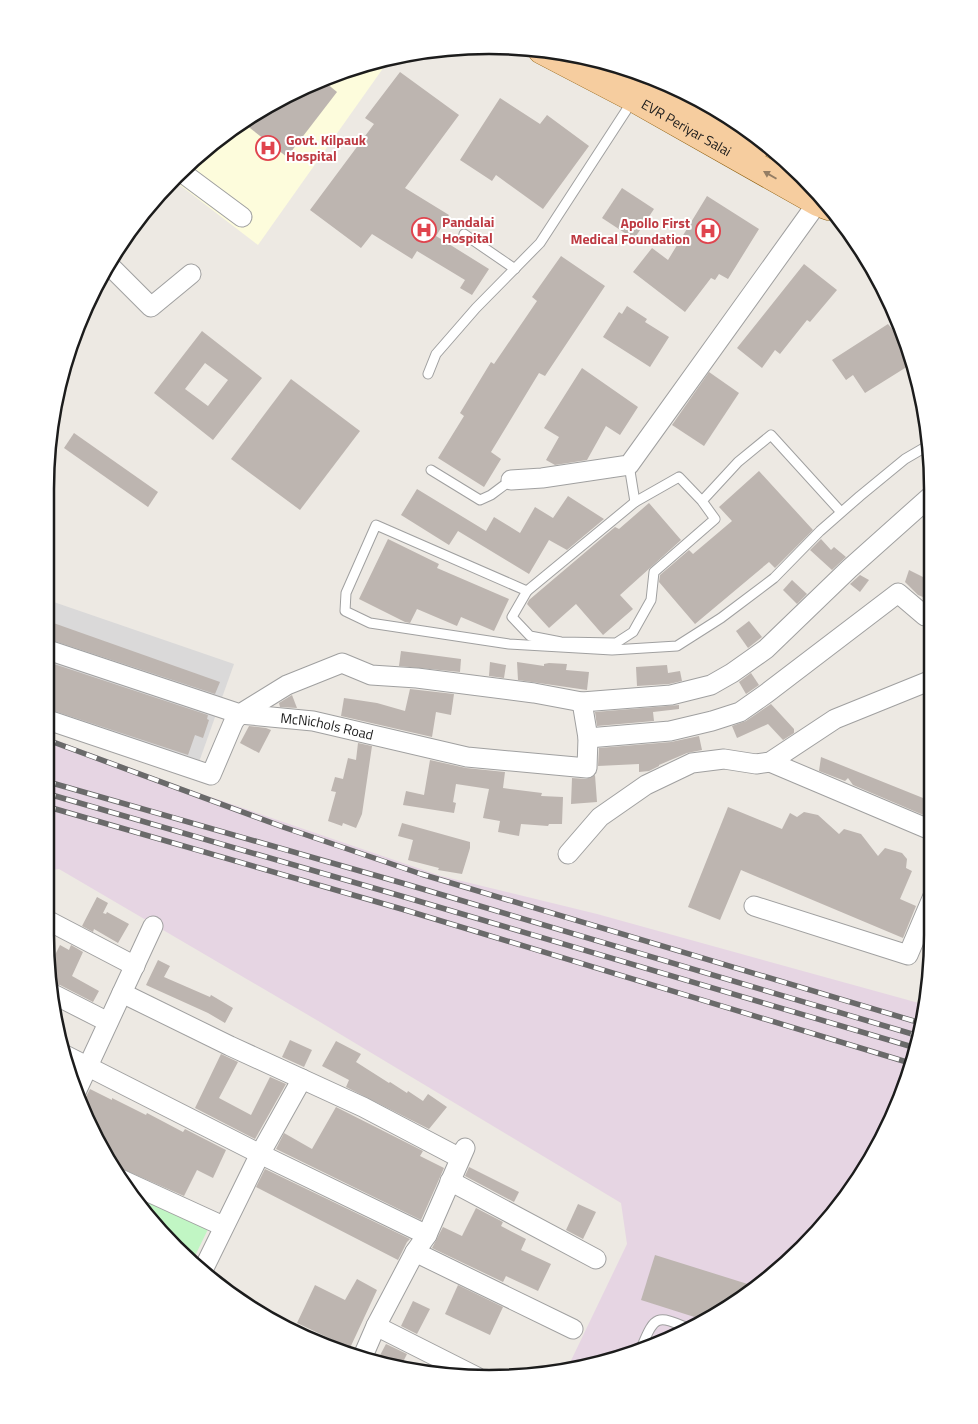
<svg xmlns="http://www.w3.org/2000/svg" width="978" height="1424" viewBox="0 0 978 1424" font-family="'Titillium Web',sans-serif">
  <rect width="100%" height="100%" fill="#ede9e3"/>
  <path fill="#dad9d9" d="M 45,599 L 234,664 L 199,762 L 45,708 Z"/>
  <path fill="#e6d5e3" d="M 45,736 L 193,791 L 441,876 L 597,914 L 926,1005 L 925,1021 L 887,1132 L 803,1249 L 711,1320 L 576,1370 L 566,1371 L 627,1244 L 621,1203 L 320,1022 L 59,869 L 45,871 Z"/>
  <path fill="#fdfcdc" d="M 391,57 L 258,245 L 172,179 L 242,120 L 319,79 Z"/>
  <path fill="#c1f6c4" d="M 120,1182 L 212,1221 L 193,1260 Z"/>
  <g fill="#bdb5b0" fill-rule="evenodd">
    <path d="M 400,72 L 459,115 L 405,188 L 449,215 L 436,236 L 489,269 L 472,295 L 460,288 L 465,280 L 417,251 L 412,259 L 372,234 L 361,248 L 310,210 L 374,124 L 365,118 Z"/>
    <path d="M 320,78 L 337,92 L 287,157 L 241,121 Z"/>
    <path d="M 500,98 L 540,124 L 547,115 L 589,146 L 543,209 L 496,175 L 492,181 L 460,160 Z"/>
    <path d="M 622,188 L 654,209 L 634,239 L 602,218 Z"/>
    <path d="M 707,196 L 759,229 L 728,279 L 719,274 L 715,280 L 711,278 L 685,312 L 633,272 L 652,248 L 668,260 Z"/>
    <path d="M 561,256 L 605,286 L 545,376 L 539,373 L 491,452 L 501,459 L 484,487 L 438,458 L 464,416 L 460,413 L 491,362 L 494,364 L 537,301 L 532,297 Z"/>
    <path d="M 804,264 L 837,290 L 810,322 L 807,320 L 780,354 L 775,350 L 762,368 L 737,348 Z"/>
    <path d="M 627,306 L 647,319 L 645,322 L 669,337 L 650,367 L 603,337 L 619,312 L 622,314 Z"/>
    <path d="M 900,320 L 913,363 L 865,393 L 853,375 L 846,380 L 832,360 L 888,324 L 893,330 Z"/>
    <path d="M 202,331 L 262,378 L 213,440 L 154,393 ZM 205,363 L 228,380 L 208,406 L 185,389 Z"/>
    <path d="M 582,368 L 638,407 L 620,435 L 606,426 L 587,460 L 555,465 L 546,460 L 559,437 L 544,428 Z"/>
    <path d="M 709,372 L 739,393 L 704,446 L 672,425 Z"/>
    <path d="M 291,379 L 360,431 L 300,510 L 231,459 Z"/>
    <path d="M 74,433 L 158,492 L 148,507 L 64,448 Z"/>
    <path d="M 759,471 L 813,530 L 775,568 L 769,562 L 695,624 L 659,582 L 660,575 L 689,550 L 693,554 L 732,521 L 719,507 Z"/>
    <path d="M 417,489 L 486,531 L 494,517 L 520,533 L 535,507 L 553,518 L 568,496 L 604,519 L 567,550 L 549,540 L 529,574 L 458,531 L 449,545 L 401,515 Z"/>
    <path d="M 649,503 L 681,540 L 620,595 L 633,609 L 603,635 L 576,604 L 549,628 L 527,604 L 529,600 L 615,527 L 619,529 Z"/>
    <path d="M 388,539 L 439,564 L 437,568 L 509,599 L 494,631 L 461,617 L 457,626 L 417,609 L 410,623 L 405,622 L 359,599 Z"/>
    <path d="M 821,539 L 831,550 L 834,547 L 846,557 L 832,570 L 810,550 Z"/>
    <path d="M 909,570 L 933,582 L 933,601 L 918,595 L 905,582 Z"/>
    <path d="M 860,575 L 869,580 L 860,592 L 850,584 Z"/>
    <path d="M 792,580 L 807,594 L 797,604 L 783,590 Z"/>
    <path d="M 45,620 L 220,682 L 215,694 L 45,638 Z"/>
    <path d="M 749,621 L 762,637 L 748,648 L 736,631 Z"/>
    <path d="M 401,651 L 461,659 L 460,672 L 399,666 Z"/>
    <path d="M 48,662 L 208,715 L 207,719 L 209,720 L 203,738 L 195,735 L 188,755 L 45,708 L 45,672 Z"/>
    <path d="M 490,662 L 506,665 L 504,678 L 489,676 Z"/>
    <path d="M 517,662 L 544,666 L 544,664 L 549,663 L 567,664 L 566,670 L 589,672 L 587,690 L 518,680 Z"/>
    <path d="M 667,665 L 668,673 L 680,671 L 682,681 L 669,684 L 637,686 L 636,667 Z"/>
    <path d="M 751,673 L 759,685 L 746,694 L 739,682 Z"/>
    <path d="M 410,689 L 454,694 L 451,715 L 436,712 L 432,737 L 341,716 L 344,698 L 377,703 L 405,711 Z"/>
    <path d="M 292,695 L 297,708 L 280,707 L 279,703 Z"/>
    <path d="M 771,704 L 794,729 L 794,733 L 783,740 L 768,724 L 737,738 L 732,726 L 746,721 Z"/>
    <path d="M 679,705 L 679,709 L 653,712 L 654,721 L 597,726 L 595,712 Z"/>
    <path d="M 249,726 L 266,728 L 271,730 L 259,753 L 240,743 Z"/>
    <path d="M 699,736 L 702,750 L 687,753 L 659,765 L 659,766 L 649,771 L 639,772 L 639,764 L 598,766 L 599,748 L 671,742 Z"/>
    <path d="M 358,743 L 372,746 L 362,814 L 356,828 L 343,823 L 342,826 L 328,821 L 336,792 L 331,791 L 335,777 L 343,779 L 348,758 L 356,760 Z"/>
    <path d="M 821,757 L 933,802 L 933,812 L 928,817 L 853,785 L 848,778 L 845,781 L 819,771 Z"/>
    <path d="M 430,760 L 466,768 L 505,772 L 503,788 L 542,793 L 541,796 L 563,797 L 562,824 L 549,824 L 548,826 L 521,824 L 519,836 L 498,832 L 500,821 L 483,818 L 489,789 L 456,784 L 453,802 L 456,803 L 454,813 L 403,805 L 406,791 L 424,795 Z"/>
    <path d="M 595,775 L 597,802 L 571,804 L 572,778 L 586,779 Z"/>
    <path d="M 728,807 L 782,829 L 790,813 L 797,817 L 804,812 L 818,815 L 839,834 L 844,829 L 861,834 L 878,856 L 885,848 L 902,853 L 907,859 L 906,868 L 912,871 L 900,899 L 916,906 L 903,938 L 741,870 L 720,920 L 688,907 Z"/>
    <path d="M 402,823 L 470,842 L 470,848 L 462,874 L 438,870 L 439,868 L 408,860 L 413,840 L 398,836 Z"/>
    <path d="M 97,897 L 108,903 L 103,913 L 106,914 L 107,912 L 129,924 L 118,943 L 94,929 L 93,932 L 82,926 Z"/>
    <path d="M 60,945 L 69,950 L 71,945 L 83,952 L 72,976 L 99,991 L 93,1002 L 60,985 L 53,984 L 50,965 Z"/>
    <path d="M 158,960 L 170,966 L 164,977 L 210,997 L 211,995 L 233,1008 L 225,1023 L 208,1013 L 146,985 Z"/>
    <path d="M 290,1040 L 312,1050 L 304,1067 L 282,1057 Z"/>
    <path d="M 336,1041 L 361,1054 L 356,1062 L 389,1083 L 390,1082 L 407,1093 L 408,1091 L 423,1101 L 428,1094 L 447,1107 L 429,1129 L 346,1087 L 349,1080 L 322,1066 Z"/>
    <path d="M 221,1054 L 238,1062 L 219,1098 L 251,1115 L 270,1077 L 286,1084 L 255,1139 L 195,1108 Z"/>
    <path d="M 90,1089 L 112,1100 L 112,1098 L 146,1115 L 147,1113 L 183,1132 L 185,1129 L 226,1150 L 213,1178 L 197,1170 L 184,1196 L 111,1164 L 82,1105 Z"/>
    <path d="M 336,1107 L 423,1151 L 420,1156 L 444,1168 L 421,1220 L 276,1149 L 284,1133 L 312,1149 Z"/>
    <path d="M 469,1167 L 519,1192 L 514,1202 L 465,1176 Z"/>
    <path d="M 265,1169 L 410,1239 L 407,1242 L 398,1260 L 256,1187 Z"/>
    <path d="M 578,1204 L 596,1212 L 583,1239 L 566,1230 Z"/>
    <path d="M 476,1208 L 503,1222 L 501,1226 L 526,1239 L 521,1250 L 551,1264 L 538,1291 L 506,1276 L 503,1282 L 432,1248 L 443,1227 L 462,1236 Z"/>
    <path d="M 655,1255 L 754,1286 L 707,1321 L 641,1300 Z"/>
    <path d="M 357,1279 L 377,1290 L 350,1348 L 297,1323 L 315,1285 L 345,1300 Z"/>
    <path d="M 458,1285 L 503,1307 L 490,1335 L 445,1314 Z"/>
    <path d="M 413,1301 L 430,1309 L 417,1334 L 401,1326 Z"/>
    <path d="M 386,1344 L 407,1354 L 402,1364 L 378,1359 Z"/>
  </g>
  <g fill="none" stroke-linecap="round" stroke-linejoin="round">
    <defs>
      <g id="lane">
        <path d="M 464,234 L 515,269"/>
        <path d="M 428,374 L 436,354 L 476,308 L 540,243 L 633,100"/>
        <path d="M 629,465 L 635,502"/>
        <path d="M 431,470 L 480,500 L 491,495 L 511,480"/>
        <path d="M 702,501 L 715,519 L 654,572 L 651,600 L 633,632 L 616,643 L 561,642 L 530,636 L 512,617 L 527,591 L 635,502 L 679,477 L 702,501 L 738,462 L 771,435 L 841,512"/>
        <path d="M 527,591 L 376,525 L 346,593 L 345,611 L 370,623 L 509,644 L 612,650 L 677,646 L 721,618 L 774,578 L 820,531 L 860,496 L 905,459 L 929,445"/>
        <path d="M 642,1346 C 655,1315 657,1315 688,1328"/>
      </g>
      <g id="street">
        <path d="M 180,171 L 242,217"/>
        <path d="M 110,266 L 151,307 L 191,274"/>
        <path d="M 511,480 L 542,478 L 629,465 L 818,202"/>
        <path d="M 45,649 L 240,714 L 287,685 L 342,663 L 371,675 L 417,678 L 534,693 L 582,702 L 671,695 L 711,685 L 732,673 L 766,649 L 849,569 L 933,494"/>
        <path id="s1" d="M 45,719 L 211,775 L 234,721 L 240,714 L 313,721 L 467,757 L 587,768 L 588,738 L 582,702"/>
        <path d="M 588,738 L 670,731 L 712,721 L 740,712 L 767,693 L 898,593 L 925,616"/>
        <path d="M 770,762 L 933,831"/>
        <path d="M 568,854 L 600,817 L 646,785 L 692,763 L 724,759 L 756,764 L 770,762 L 835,719 L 929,681"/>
        <path d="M 754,906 L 908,955 L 933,896"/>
        <path d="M 45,919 L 135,966"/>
        <path d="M 122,993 L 230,1046 L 363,1107 L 460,1158"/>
        <path d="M 55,995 L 108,1022"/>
        <path d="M 65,1055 L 260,1154 L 427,1235"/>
        <path d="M 76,1092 L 153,926"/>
        <path d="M 118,1178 L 223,1226"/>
        <path d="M 450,1181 L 596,1259"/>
        <path d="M 415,1252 L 573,1329"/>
        <path d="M 203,1270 L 260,1154 L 302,1079"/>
        <path d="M 376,1326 L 477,1377"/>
        <path d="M 363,1356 L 376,1326 L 415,1252 L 427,1235 L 465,1148"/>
      </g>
      <g id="primary">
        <path id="s2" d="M 542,50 L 634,98 L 818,202 L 829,206"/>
        <path d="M 631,70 L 763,142"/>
      </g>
    </defs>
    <use href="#lane" stroke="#a0a0a0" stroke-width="11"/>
    <use href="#street" stroke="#a0a0a0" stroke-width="21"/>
    <use href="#primary" stroke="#8c5c09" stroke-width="29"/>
    <use href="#lane" stroke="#fff" stroke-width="9"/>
    <use href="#street" stroke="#fff" stroke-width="19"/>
    <use href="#primary" stroke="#f6cd9f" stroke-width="28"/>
    <defs>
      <g id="rail">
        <path d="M 45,739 L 283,827 L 421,874 L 924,1024"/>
        <path d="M 45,781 L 409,885 L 919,1036"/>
        <path d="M 45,793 L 408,898 L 916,1048"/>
        <path d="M 45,806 L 405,910 L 910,1063"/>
      </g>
    </defs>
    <use href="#rail" stroke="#6a6a6a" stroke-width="5.5"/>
    <use href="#rail" stroke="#fff" stroke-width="4" stroke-dasharray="11" stroke-linecap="butt"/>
  </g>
  <defs><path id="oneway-solid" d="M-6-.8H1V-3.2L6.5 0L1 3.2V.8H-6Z" transform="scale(1.25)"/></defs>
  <use fill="#947d64" href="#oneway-solid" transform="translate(770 175) rotate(-150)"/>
  <defs>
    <symbol id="hospital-ring" viewBox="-11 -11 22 22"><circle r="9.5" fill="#fff" stroke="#e0444e" stroke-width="1.5"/><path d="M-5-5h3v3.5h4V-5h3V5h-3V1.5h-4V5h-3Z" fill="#e0444e"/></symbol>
  </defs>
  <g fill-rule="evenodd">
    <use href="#hospital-ring" x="254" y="134" width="28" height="28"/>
    <use href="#hospital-ring" x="410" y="216" width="28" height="28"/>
    <use href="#hospital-ring" x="694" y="217" width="28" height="28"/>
  </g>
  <g text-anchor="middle" stroke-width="4" stroke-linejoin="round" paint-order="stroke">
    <g font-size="14" fill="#1c1c1c" stroke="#fff">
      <text dy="5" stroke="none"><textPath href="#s2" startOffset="164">EVR Periyar Salai</textPath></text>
      <text dy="5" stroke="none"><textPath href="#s1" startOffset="331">McNichols Road</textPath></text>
    </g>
    <g font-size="14" font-weight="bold" fill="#be3a42" stroke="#fff" text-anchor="start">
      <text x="286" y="145">Govt. Kilpauk<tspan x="286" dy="16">Hospital</tspan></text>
      <text x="442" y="227">Pandalai<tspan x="442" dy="16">Hospital</tspan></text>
      <text x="690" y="228" text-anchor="end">Apollo First<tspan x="690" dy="16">Medical Foundation</tspan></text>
    </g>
  </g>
  <path d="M0 0H978V1424H0ZM489 54H489A435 435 0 0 1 924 489V935A435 435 0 0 1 489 1370H489A435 435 0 0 1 54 935V489A435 435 0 0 1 489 54Z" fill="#fff" fill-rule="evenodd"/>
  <path fill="none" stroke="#1c1c1c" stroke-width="2.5" d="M489 54H489A435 435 0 0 1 924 489V935A435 435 0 0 1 489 1370H489A435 435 0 0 1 54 935V489A435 435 0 0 1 489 54Z"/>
</svg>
